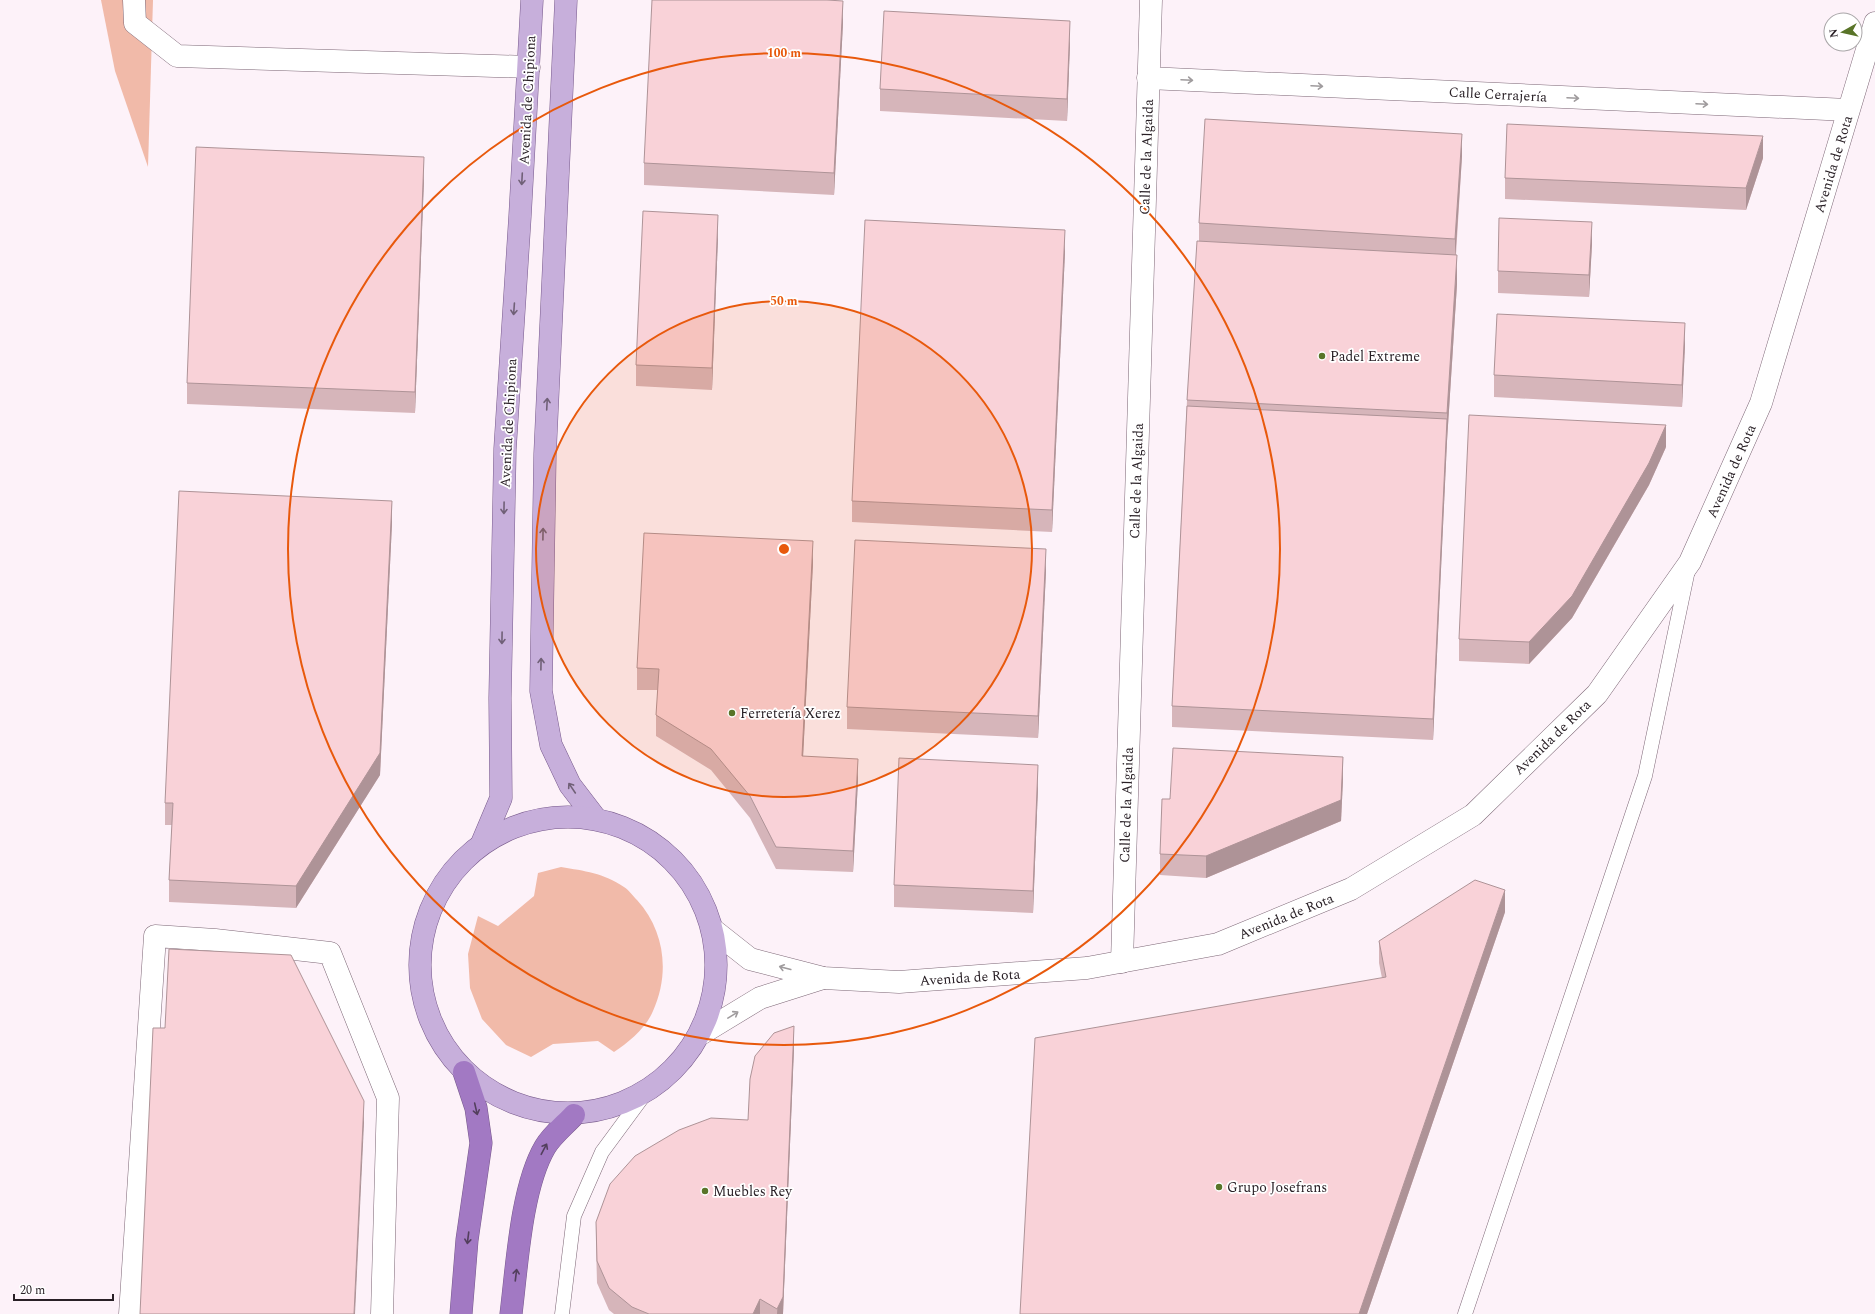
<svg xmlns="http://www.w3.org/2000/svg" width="1875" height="1314" viewBox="0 0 1875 1314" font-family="Spectral,serif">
  <rect width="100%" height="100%" fill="#fdf2f9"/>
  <g fill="#f1baa9">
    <path d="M 101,0 L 153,0 L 148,167 L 115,71 Z"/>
    <path d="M 561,867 C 585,871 603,873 624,887 C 629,890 633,896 637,900 C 665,931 670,973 653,1011 C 646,1028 629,1042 614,1052 L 598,1041 L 553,1044 L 531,1057 L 506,1045 L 482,1019 L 470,988 L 468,954 L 478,916 L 498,926 L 534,896 L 538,873 Z"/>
  </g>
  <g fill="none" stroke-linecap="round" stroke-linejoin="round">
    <defs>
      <g id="lane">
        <path d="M 562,1314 L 574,1216 L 602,1152 L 647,1091"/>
        <path d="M 1465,1314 L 1645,776 L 1688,570"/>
      </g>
      <g id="street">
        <path d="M 134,0 L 135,23 L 177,56 L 529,67"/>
        <path d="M 1148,78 L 1848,110"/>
        <path d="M 130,1314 L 155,936 L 215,940 L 330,953 L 388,1098 L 382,1314"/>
      </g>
      <g id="secondary">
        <path d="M 712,929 L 750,959 L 823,978 L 899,982 L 1087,968 L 1218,944 L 1351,889 L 1473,815 L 1597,694 L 1690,562 L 1761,403 L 1875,23"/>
        <path d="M 1122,962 L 1151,0"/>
        <path d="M 699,1035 L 760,998 L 823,978"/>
      </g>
      <g id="primary">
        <path d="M 566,0 L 545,454 L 541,691 L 551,745 L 570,785 L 596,819"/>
        <circle cx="568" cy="965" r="148"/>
        <path d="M 482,843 L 501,798 L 500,698 L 505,449 L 520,216 L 532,0"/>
      </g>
      <g id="highway">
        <path d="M 461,1314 L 467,1240 L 481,1143 L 476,1108 L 464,1072"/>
        <path d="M 511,1314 C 517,1266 521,1188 545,1147 C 552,1135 565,1125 574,1115"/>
      </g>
    </defs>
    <use href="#lane" stroke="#7d6776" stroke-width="15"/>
    <use href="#street" stroke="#7d6776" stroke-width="23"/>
    <use href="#secondary" stroke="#7d6776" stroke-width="23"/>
    <use href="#primary" stroke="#785a8c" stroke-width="23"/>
    <use href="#highway" stroke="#785a8c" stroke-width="23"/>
    <use href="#lane" stroke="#fff" stroke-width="14"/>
    <use href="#street" stroke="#fff" stroke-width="22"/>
    <use href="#secondary" stroke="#fff" stroke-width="22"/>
    <use href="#primary" stroke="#c7afdb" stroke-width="22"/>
    <use href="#highway" stroke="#a279c3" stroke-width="22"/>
  </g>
  <g fill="#d6b5ba">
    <path d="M 843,23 L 834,195 L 644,185 L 644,163 Z"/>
    <path d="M 1070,43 L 1067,121 L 880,111 L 880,89 Z"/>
    <path d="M 1462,156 L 1456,255 L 1457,284 L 1447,441 L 1433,740 L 1172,727 L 1172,706 L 1187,400 L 1199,241 L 1199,223 Z"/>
    <path d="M 1763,158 L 1746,210 L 1505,199 L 1505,178 Z"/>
    <path d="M 424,179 L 415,413 L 187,404 L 187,383 Z"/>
    <path d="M 718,237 L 712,390 L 636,386 L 636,365 Z"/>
    <path d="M 1592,244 L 1589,297 L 1498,293 L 1498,271 Z"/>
    <path d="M 1065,252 L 1052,532 L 852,522 L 852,501 Z"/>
    <path d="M 1685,345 L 1682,407 L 1494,397 L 1494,375 Z"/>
    <path d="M 1666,447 L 1649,485 L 1572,618 L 1529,664 L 1459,661 L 1459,639 Z"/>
    <path d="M 392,523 L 380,775 L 296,908 L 169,902 L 169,880 L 172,825 L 165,825 L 165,803 Z"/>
    <path d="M 813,563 L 803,756 L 858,781 L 853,872 L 776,869 L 750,818 L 711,770 L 656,736 L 656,715 L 658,690 L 637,690 L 637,668 Z"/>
    <path d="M 1046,571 L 1038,738 L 847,729 L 847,707 Z"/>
    <path d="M 1343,779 L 1341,821 L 1206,878 L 1160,875 L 1160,854 L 1170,799 Z"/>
    <path d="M 1038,787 L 1033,913 L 894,907 L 894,885 Z"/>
    <path d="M 1505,912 L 1367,1314 L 1020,1314 L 1382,978 L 1379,963 L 1379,941 Z"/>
    <path d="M 794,1048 L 783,1314 L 614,1314 L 609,1310 L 597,1283 L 596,1244 L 596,1222 L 748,1120 Z"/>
  </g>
  <g fill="#ae9397">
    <path d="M 843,1 L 843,23 L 834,195 L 834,173 Z"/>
    <path d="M 1070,21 L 1070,43 L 1067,121 L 1067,99 Z"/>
    <path d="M 1462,134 L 1462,156 L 1455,261 L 1455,239 Z"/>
    <path d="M 1763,136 L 1763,158 L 1746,210 L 1746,188 Z"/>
    <path d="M 424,157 L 424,179 L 415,413 L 415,392 Z"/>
    <path d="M 718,215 L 718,237 L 712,390 L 712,368 Z"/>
    <path d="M 1592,222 L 1592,244 L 1589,297 L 1589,275 Z"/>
    <path d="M 1065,230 L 1065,252 L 1052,532 L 1052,510 Z"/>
    <path d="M 1457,255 L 1457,284 L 1447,441 L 1447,413 Z"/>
    <path d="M 1685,323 L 1685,345 L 1682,407 L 1682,385 Z"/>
    <path d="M 1447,419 L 1447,441 L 1433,740 L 1433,719 Z"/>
    <path d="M 1666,425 L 1666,447 L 1649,485 L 1572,618 L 1529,664 L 1529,642 Z"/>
    <path d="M 392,501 L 392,523 L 380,775 L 296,908 L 296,886 Z"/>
    <path d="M 813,541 L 813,563 L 802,778 L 802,756 Z"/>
    <path d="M 1046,549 L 1046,571 L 1038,738 L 1038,716 Z"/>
    <path d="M 1343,757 L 1343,779 L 1341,821 L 1206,878 L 1206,856 Z"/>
    <path d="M 858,759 L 858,781 L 853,872 L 853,851 Z"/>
    <path d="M 1038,765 L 1038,787 L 1033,913 L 1033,891 Z"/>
    <path d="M 1505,890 L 1505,912 L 1367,1314 L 1359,1314 Z"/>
    <path d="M 794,1026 L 794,1048 L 783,1314 L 777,1314 Z"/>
    <path d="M 364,1101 L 364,1123 L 355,1314 L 354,1314 Z"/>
    <path d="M 760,1299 L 760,1314 L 753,1314 Z"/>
  </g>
  <g fill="#f9d2d8" stroke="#ae9397">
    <path d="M 652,0 L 827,0 L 843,1 L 834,173 L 644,163 Z"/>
    <path d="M 884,11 L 1070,21 L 1067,99 L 880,89 Z"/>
    <path d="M 1205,119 L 1462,134 L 1455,239 L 1199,223 Z"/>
    <path d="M 1507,124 L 1763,136 L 1746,188 L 1505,178 Z"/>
    <path d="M 196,147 L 424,157 L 415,392 L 187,383 Z"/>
    <path d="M 643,211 L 718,215 L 712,368 L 636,365 Z"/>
    <path d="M 1499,218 L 1592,222 L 1589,275 L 1498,271 Z"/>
    <path d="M 865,220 L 1065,230 L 1052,510 L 852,501 Z"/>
    <path d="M 1197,241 L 1457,255 L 1447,413 L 1187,400 Z"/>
    <path d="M 1497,314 L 1685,323 L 1682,385 L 1494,375 Z"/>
    <path d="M 1187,406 L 1447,419 L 1433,719 L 1172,706 Z"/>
    <path d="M 1469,415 L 1666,425 L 1649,463 L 1572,596 L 1529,642 L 1459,639 Z"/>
    <path d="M 179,491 L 392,501 L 380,753 L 296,886 L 169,880 L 173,803 L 165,803 Z"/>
    <path d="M 644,533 L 813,541 L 802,756 L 858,759 L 853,851 L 776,847 L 750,796 L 711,749 L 656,715 L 659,669 L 637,668 Z"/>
    <path d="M 855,540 L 1046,549 L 1038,716 L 847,707 Z"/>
    <path d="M 1173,748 L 1343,757 L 1341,800 L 1206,856 L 1160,854 L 1162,799 L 1170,799 Z"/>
    <path d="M 899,758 L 1038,765 L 1033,891 L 894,885 Z"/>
    <path d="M 1475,880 L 1505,890 L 1359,1314 L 1020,1314 L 1035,1038 L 1386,977 L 1379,941 Z"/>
    <path d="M 169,949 L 291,955 L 364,1101 L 354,1314 L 140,1314 L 153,1028 L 165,1028 Z"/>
    <path d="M 794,1026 L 783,1297 L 777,1309 L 760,1299 L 753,1314 L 649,1314 L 632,1307 L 609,1288 L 597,1261 L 596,1222 L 610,1184 L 635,1156 L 679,1130 L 711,1118 L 748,1120 L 750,1079 L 755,1056 L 774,1033 Z"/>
  </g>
  <defs><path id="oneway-shaft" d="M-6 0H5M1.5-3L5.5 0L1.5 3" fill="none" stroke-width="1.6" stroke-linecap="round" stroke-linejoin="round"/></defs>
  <g stroke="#9f9b9d">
    <use href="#oneway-shaft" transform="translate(1187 80) rotate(3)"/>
    <use href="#oneway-shaft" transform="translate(1317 86) rotate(3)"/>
    <use href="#oneway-shaft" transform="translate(1573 98) rotate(3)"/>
    <use href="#oneway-shaft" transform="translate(1702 104) rotate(3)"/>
    <use href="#oneway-shaft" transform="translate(785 968) rotate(-165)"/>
    <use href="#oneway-shaft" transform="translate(733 1015) rotate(-31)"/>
  </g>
  <g stroke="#706077">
    <use href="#oneway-shaft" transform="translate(522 179) rotate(93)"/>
    <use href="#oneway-shaft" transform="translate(514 309) rotate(94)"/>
    <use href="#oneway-shaft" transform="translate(547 404) rotate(-87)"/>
    <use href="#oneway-shaft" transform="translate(504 508) rotate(91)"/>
    <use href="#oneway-shaft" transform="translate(543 534) rotate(-89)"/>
    <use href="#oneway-shaft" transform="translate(502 638) rotate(91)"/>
    <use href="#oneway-shaft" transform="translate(541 664) rotate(-89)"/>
    <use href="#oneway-shaft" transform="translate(572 788) rotate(-124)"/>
  </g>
  <g stroke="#533f5d">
    <use href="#oneway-shaft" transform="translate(476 1109) rotate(77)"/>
    <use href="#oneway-shaft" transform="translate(544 1149) rotate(-62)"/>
    <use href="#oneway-shaft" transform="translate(468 1238) rotate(97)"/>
    <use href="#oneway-shaft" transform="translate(516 1275) rotate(-83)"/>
  </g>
  <circle cx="784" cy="549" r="248" fill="#e8590c" fill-opacity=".12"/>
  <g fill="none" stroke="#e8590c" stroke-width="2">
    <circle cx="784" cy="549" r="248"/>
    <circle cx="784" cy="549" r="496"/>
  </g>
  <g fill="#597428" stroke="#fff" stroke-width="1.5">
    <circle cx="1322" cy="356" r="4"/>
    <circle cx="732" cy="713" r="4"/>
    <circle cx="1219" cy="1187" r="4"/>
    <circle cx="705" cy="1191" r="4"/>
  </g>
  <g text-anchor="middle" stroke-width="3.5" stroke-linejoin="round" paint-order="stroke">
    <g font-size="14" fill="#292026" stroke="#fff">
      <text transform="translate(1498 94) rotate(3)" y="5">Calle Cerrajería</text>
      <text transform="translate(527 100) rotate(-87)" y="5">Avenida de Chipiona</text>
      <text transform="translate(1146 157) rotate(-88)" y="5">Calle de la Algaida</text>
      <text transform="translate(1833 164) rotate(-73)" y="5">Avenida de Rota</text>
      <text transform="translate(508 423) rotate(-87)" y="5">Avenida de Chipiona</text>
      <text transform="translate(1731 471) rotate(-66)" y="5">Avenida de Rota</text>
      <text transform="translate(1136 481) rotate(-88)" y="5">Calle de la Algaida</text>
      <text transform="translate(1552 737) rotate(-44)" y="5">Avenida de Rota</text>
      <text transform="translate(1126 805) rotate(-88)" y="5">Calle de la Algaida</text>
      <text transform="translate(1286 916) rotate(-22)" y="5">Avenida de Rota</text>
      <text transform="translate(970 977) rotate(-4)" y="5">Avenida de Rota</text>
    </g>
    <g font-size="14" fill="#292026" stroke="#fff" text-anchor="start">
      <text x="1330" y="361">Padel Extreme</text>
      <text x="740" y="718">Ferretería Xerez</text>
      <text x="1227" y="1192">Grupo Josefrans</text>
      <text x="713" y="1196">Muebles Rey</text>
    </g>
  </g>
  <circle cx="784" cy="549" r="6" fill="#e8590c" stroke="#fff" stroke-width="2"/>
  <g font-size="12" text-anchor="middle" font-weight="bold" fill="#e8590c" stroke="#fff" stroke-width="3.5" stroke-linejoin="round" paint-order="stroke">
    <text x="784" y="57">100 m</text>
    <text x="784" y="305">50 m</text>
  </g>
  <g transform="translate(1843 32) rotate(262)"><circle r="19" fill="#ffffff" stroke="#a9a6a8"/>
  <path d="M0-3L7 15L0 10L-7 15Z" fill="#597428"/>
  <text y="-6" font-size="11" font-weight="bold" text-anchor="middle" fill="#292026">N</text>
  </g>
  <path d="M14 1294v6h99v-6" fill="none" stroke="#292026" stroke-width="2"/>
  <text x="20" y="1294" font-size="12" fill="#292026" stroke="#ffffff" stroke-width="3" paint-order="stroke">20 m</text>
</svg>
